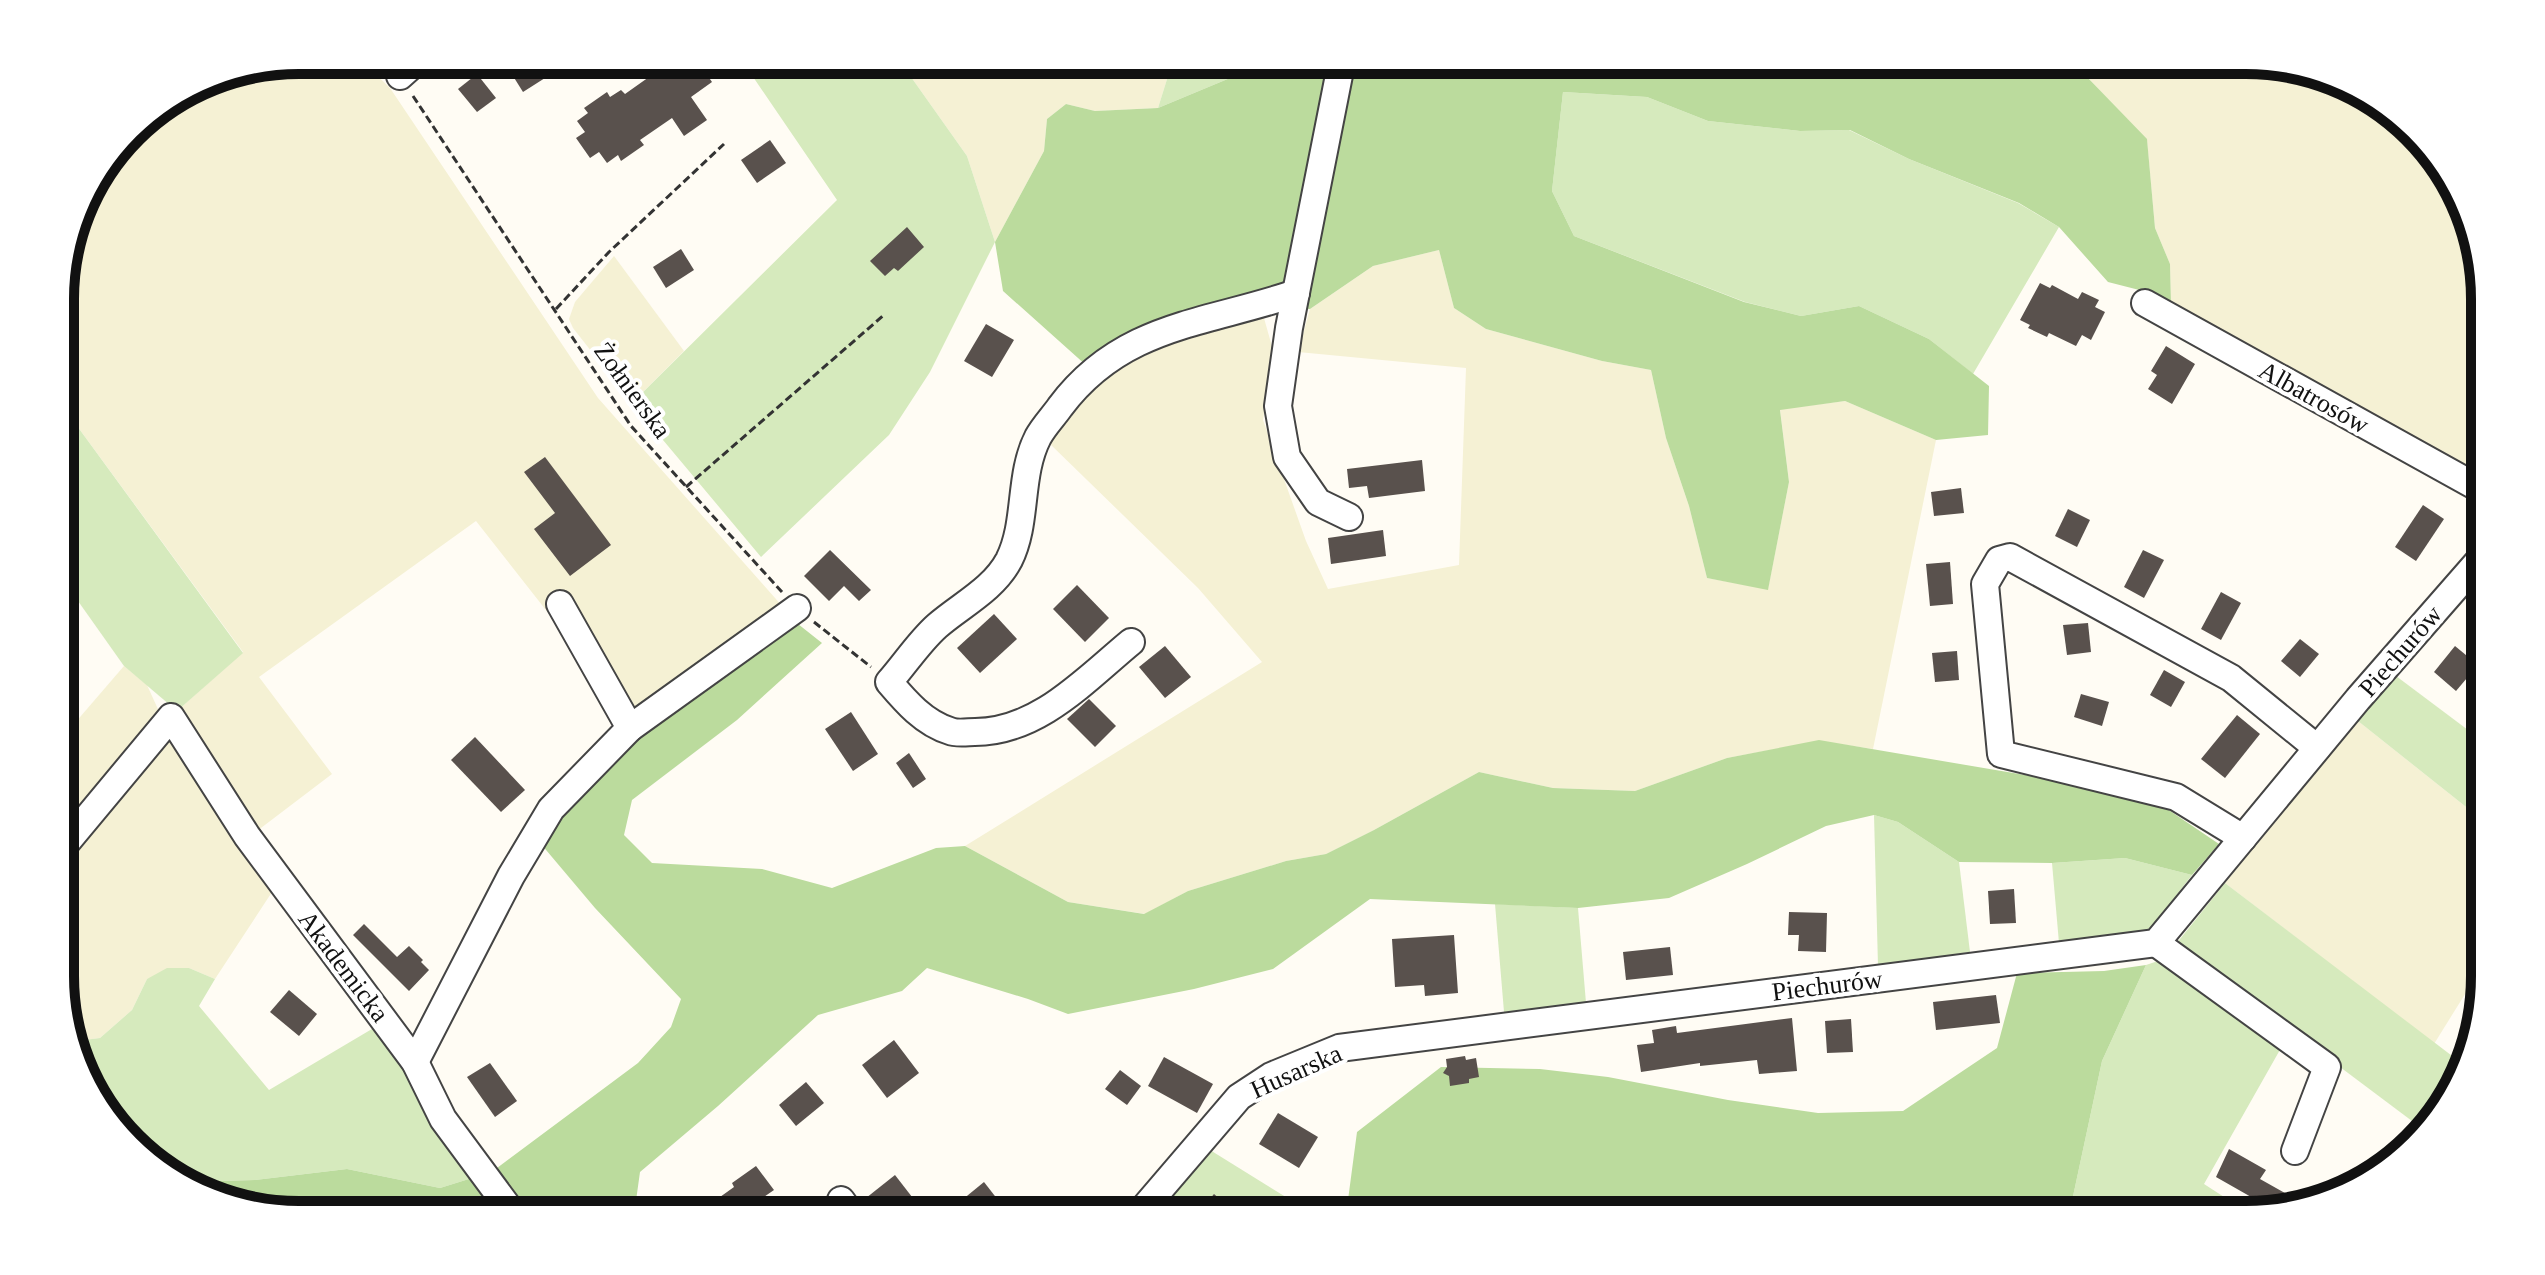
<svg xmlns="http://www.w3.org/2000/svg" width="2545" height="1275" viewBox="0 0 2545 1275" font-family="'Times New Roman',serif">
  <rect width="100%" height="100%" fill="#fffcf4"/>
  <g fill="#f5f1d4">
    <path d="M 299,60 L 361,60 L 390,88 L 598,398 L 783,607 L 633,713 L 568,602 L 549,614 L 476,521 L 259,677 L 332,774 L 257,831 L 177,711 L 243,652 L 61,404 L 61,283 L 85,193 L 141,120 L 208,78 Z"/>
    <path d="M 899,60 L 1173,60 L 1158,108 L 1095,111 L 1066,104 L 1047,119 L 1044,151 L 995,242 L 967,156 Z"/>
    <path d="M 2090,60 L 2246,60 L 2351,84 L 2444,166 L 2483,269 L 2484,477 L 2171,303 L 2170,264 L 2155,228 L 2147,140 L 2088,78 Z"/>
    <path d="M 1439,250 L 1454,308 L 1486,329 L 1602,361 L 1651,370 L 1666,438 L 1689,506 L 1707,578 L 1768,589 L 1789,482 L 1780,409 L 1845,401 L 1936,440 L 1873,749 L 1819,741 L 1727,758 L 1635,791 L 1553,788 L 1479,772 L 1374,830 L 1326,854 L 1286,861 L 1188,891 L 1145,914 L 1068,902 L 965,846 L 1262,662 L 1198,588 L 1049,443 L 1097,375 L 1140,351 L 1262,311 L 1273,350 L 1263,420 L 1306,541 L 1328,589 L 1459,565 L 1466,368 L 1298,352 L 1310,309 L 1373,266 Z"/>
    <path d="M 614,256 L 684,351 L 632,403 L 573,328 L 569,319 L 575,302 Z"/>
    <path d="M 124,666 L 147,685 L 162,718 L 62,840 L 62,738 Z"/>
    <path d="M 2358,721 L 2485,822 L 2485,962 L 2434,1044 L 2225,883 Z"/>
    <path d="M 168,731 L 233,840 L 272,892 L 215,979 L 189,968 L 147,979 L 132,1010 L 100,1038 L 76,1041 L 62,1007 L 62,888 L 76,871 L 62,858 Z"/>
  </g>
  <g fill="#d6eabd">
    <path d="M 744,60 L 899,60 L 967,156 L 995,242 L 930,372 L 889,435 L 761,557 L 632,403 L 837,200 L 747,68 Z"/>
    <path d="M 1173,60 L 1273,60 L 1158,108 Z"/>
    <path d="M 1563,92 L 1647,97 L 1708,121 L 1800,131 L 1849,130 L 1909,159 L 2018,203 L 2059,227 L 1973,374 L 1929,339 L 1859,306 L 1801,316 L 1745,302 L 1574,236 L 1552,191 Z"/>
    <path d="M 61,404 L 243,653 L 177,711 L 124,666 L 61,577 Z"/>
    <path d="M 2396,676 L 2484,742 L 2485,822 L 2358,721 Z"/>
    <path d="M 1874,815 L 1898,822 L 1959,862 L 1970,952 L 1878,966 Z"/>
    <path d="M 2125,858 L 2192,875 L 2148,932 L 2059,943 L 2052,863 Z"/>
    <path d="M 2225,883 L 2464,1065 L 2461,1081 L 2420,1127 L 2176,944 Z"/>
    <path d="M 1495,904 L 1578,908 L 1586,1003 L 1504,1012 Z"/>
    <path d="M 2158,961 L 2281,1048 L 2204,1184 L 2252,1215 L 2069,1215 L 2102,1061 L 2146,965 Z"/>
    <path d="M 167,968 L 189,968 L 215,979 L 199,1006 L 269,1090 L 377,1026 L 472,1178 L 440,1188 L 347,1169 L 255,1180 L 183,1182 L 109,1121 L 76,1041 L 100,1038 L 132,1010 L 147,979 Z"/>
    <path d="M 1210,1150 L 1315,1215 L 1172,1215 L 1162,1206 Z"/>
  </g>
  <g fill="#bbdb9d">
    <path d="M 1273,60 L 2090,60 L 2088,78 L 2147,139 L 2155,228 L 2170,264 L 2171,303 L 2151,293 L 2108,282 L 2059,227 L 2019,203 L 1909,159 L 1850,130 L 1800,131 L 1708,121 L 1647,97 L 1563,92 L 1552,191 L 1574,236 L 1744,302 L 1801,316 L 1859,306 L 1929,339 L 1989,386 L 1988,435 L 1936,440 L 1845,401 L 1780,410 L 1789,482 L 1768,590 L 1707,578 L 1689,506 L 1666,438 L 1651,370 L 1602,361 L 1486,329 L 1454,308 L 1439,250 L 1373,266 L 1310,309 L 1197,313 L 1097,375 L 1003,291 L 995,242 L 1044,151 L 1047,119 L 1066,104 L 1095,111 L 1158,108 Z"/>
    <path d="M 793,620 L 822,643 L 737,720 L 632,800 L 624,835 L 652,863 L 762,869 L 832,888 L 936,848 L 965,846 L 1068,902 L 1144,914 L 1188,891 L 1286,861 L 1326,854 L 1374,830 L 1479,772 L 1553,788 L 1635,791 L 1727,758 L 1819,740 L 2148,796 L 2219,844 L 2192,875 L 2125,858 L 2052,863 L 1959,862 L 1898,822 L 1874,815 L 1826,826 L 1747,864 L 1669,898 L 1578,908 L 1370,899 L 1273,969 L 1194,989 L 1068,1014 L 1028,999 L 927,968 L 902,991 L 818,1015 L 718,1106 L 640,1172 L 634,1215 L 527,1215 L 493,1171 L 638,1063 L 671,1027 L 681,999 L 595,908 L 541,844 L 558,813 L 637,735 Z"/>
    <path d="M 2146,965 L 2102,1061 L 2069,1215 L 1346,1215 L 1357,1132 L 1441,1067 L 1540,1069 L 1608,1077 L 1728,1100 L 1818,1113 L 1903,1111 L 1997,1048 L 2017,973 L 2104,971 Z"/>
    <path d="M 347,1169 L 440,1188 L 472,1178 L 498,1215 L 299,1215 L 194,1191 L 183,1182 L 255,1180 Z"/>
  </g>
  <g fill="#59514d">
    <path d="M 520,60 L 534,60 L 545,78 L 523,92 L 508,68 Z"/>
    <path d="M 673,60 L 697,60 L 712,82 L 691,97 L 707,120 L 684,136 L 672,118 L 640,140 L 644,145 L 621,161 L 618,155 L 607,163 L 599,152 L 590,158 L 576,138 L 585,132 L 577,121 L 588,113 L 584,108 L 607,92 L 610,97 L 621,90 L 625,94 Z"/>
    <path d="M 477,74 L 496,98 L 477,112 L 458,89 Z"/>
    <path d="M 770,140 L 786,163 L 757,183 L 741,160 Z"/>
    <path d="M 907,227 L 924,247 L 898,271 L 894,268 L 885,276 L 870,261 Z"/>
    <path d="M 681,249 L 694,270 L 666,288 L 653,267 Z"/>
    <path d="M 2040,283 L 2050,288 L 2052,285 L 2078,299 L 2082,292 L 2099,300 L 2095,307 L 2105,312 L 2091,340 L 2082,335 L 2076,346 L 2049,333 L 2047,337 L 2028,328 L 2030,325 L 2020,320 Z"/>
    <path d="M 986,324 L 1014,340 L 992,377 L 964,361 Z"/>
    <path d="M 2166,346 L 2195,364 L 2172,404 L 2148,389 L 2157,375 L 2151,371 Z"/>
    <path d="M 545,457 L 611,545 L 570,576 L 534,529 L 555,513 L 524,472 Z"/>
    <path d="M 1422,460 L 1425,491 L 1369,498 L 1367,486 L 1349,488 L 1347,469 Z"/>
    <path d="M 1961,488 L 1964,513 L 1934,516 L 1931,492 Z"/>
    <path d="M 2423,505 L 2444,519 L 2416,561 L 2395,547 Z"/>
    <path d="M 2068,509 L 2090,520 L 2077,547 L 2055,536 Z"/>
    <path d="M 1383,530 L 1386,556 L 1331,564 L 1328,538 Z"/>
    <path d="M 830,550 L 871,590 L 859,601 L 844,586 L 829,601 L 804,576 Z"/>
    <path d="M 2143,550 L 2164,560 L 2144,598 L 2124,587 Z"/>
    <path d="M 1950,562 L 1953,604 L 1930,606 L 1926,564 Z"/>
    <path d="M 1077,585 L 1109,618 L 1085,642 L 1053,609 Z"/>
    <path d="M 2221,592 L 2241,603 L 2221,640 L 2201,629 Z"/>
    <path d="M 994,614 L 1017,639 L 980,673 L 957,648 Z"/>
    <path d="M 2088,623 L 2091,652 L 2067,655 L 2063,625 Z"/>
    <path d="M 2300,639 L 2319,654 L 2300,677 L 2281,661 Z"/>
    <path d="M 1165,646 L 1191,677 L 1165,698 L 1139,667 Z"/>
    <path d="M 2455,646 L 2478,665 L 2456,691 L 2434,672 Z"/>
    <path d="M 1957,651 L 1959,680 L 1935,682 L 1932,653 Z"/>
    <path d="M 2164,670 L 2185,682 L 2171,707 L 2150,695 Z"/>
    <path d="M 2081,694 L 2109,702 L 2102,726 L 2074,717 Z"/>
    <path d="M 1089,699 L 1116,726 L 1095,747 L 1067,719 Z"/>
    <path d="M 851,712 L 878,754 L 853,771 L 825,729 Z"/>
    <path d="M 2237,715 L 2260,734 L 2225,778 L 2201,759 Z"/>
    <path d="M 475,737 L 525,790 L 501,812 L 451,760 Z"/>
    <path d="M 909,753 L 926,779 L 913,788 L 896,763 Z"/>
    <path d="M 2014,889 L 2016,923 L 1990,924 L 1988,891 Z"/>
    <path d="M 1789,912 L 1827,913 L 1826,952 L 1798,951 L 1799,935 L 1788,935 Z"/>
    <path d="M 364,924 L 397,957 L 409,946 L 423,960 L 421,962 L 429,970 L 409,991 L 353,935 Z"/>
    <path d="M 1454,935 L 1458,993 L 1425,996 L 1424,985 L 1395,987 L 1392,939 Z"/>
    <path d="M 1670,947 L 1673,975 L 1626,980 L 1623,952 Z"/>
    <path d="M 289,990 L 317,1014 L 299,1036 L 270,1012 Z"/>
    <path d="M 1996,995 L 2000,1023 L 1936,1030 L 1933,1002 Z"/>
    <path d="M 1792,1018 L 1797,1071 L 1759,1074 L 1757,1060 L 1700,1066 L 1700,1063 L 1641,1072 L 1637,1045 L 1654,1043 L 1652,1030 L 1676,1026 L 1677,1033 Z"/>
    <path d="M 1851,1019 L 1853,1052 L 1827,1053 L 1825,1021 Z"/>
    <path d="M 894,1040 L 919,1073 L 887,1098 L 862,1065 Z"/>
    <path d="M 1465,1056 L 1466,1060 L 1476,1058 L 1479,1077 L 1469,1079 L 1469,1083 L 1450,1086 L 1449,1076 L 1443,1073 L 1447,1067 L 1446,1059 Z"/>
    <path d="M 1164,1057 L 1213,1084 L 1197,1113 L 1148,1086 Z"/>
    <path d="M 490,1063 L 517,1101 L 495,1117 L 467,1077 Z"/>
    <path d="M 1120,1070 L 1141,1086 L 1127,1105 L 1105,1089 Z"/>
    <path d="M 806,1082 L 824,1103 L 796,1126 L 779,1105 Z"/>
    <path d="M 1278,1113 L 1318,1137 L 1299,1168 L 1259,1144 Z"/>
    <path d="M 2229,1149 L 2266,1170 L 2260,1179 L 2299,1201 L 2274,1210 L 2216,1177 Z"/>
    <path d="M 756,1166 L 774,1190 L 749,1207 L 747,1204 L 732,1214 L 720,1197 L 734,1187 L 732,1183 Z"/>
    <path d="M 895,1175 L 926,1215 L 880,1215 L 866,1198 Z"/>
    <path d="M 984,1182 L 998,1200 L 1009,1215 L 974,1215 L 962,1200 Z"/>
    <path d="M 1214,1194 L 1238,1215 L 1196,1215 Z"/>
  </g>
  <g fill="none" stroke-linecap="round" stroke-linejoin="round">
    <defs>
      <g id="minor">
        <path d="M 1342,60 L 1289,328 L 1278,406 L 1287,457 L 1318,502 L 1349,517"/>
        <path d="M 400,76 L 418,60"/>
        <path d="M 2145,303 L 2484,491"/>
        <path d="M 1131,642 C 1085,680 1038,732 975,732 C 968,732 957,734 950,731 C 924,723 906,702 889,682 C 905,664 919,642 937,626 C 961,605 993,590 1009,560 C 1028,522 1018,476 1038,437 C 1044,426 1053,417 1060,407 C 1122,324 1206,324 1296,293"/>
        <path d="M 630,728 L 797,608"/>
        <path d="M 2243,838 L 2176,797 L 2001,754 L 1985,584 L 1999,560 L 2010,557 L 2231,678 L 2317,748"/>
        <path d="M 62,848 L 171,717 L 247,836 L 415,1062 L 443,1119 L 514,1215"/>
        <path d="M 2156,943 L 2327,1067 L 2295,1151"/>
        <path d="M 415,1062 L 511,876 L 551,809 L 630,728 L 560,604"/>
        <path d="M 841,1200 L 852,1215"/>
        <path d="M 1138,1215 L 1239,1097 L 1271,1076 L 1339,1048 L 2156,943 L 2358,699 L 2484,555"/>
      </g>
    </defs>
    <use href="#minor" stroke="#444" stroke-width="30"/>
    <g stroke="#333" stroke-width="3" stroke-dasharray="8 4" stroke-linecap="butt">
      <path d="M 413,96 L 631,426 L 782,592"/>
      <path d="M 556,309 L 609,252 L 724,144"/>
      <path d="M 686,487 L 884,315"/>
      <path d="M 814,622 L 871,667"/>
    </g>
    <use href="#minor" stroke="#fff" stroke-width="26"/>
  </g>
  <g text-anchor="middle" stroke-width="8" stroke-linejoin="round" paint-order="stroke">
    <g font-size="26" fill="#111" stroke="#fff">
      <text transform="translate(633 390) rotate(54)" y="9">Żołnierska</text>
      <text transform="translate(2314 397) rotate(29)" y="9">Albatrosów</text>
      <text transform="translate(2400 651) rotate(-49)" y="9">Piechurów</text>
      <text transform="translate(344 966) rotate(53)" y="9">Akademicka</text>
      <text transform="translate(1827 985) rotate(-7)" y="9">Piechurów</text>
      <text transform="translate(1296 1071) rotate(-24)" y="9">Husarska</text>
    </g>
  </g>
  <path d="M0 0H2545V1275H0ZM299 74H2246A225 225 0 0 1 2471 299V976A225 225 0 0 1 2246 1201H299A225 225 0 0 1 74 976V299A225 225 0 0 1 299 74Z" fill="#fff" fill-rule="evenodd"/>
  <path fill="none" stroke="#111" stroke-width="10" d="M299 74H2246A225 225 0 0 1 2471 299V976A225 225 0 0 1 2246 1201H299A225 225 0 0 1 74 976V299A225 225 0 0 1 299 74Z"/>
</svg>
